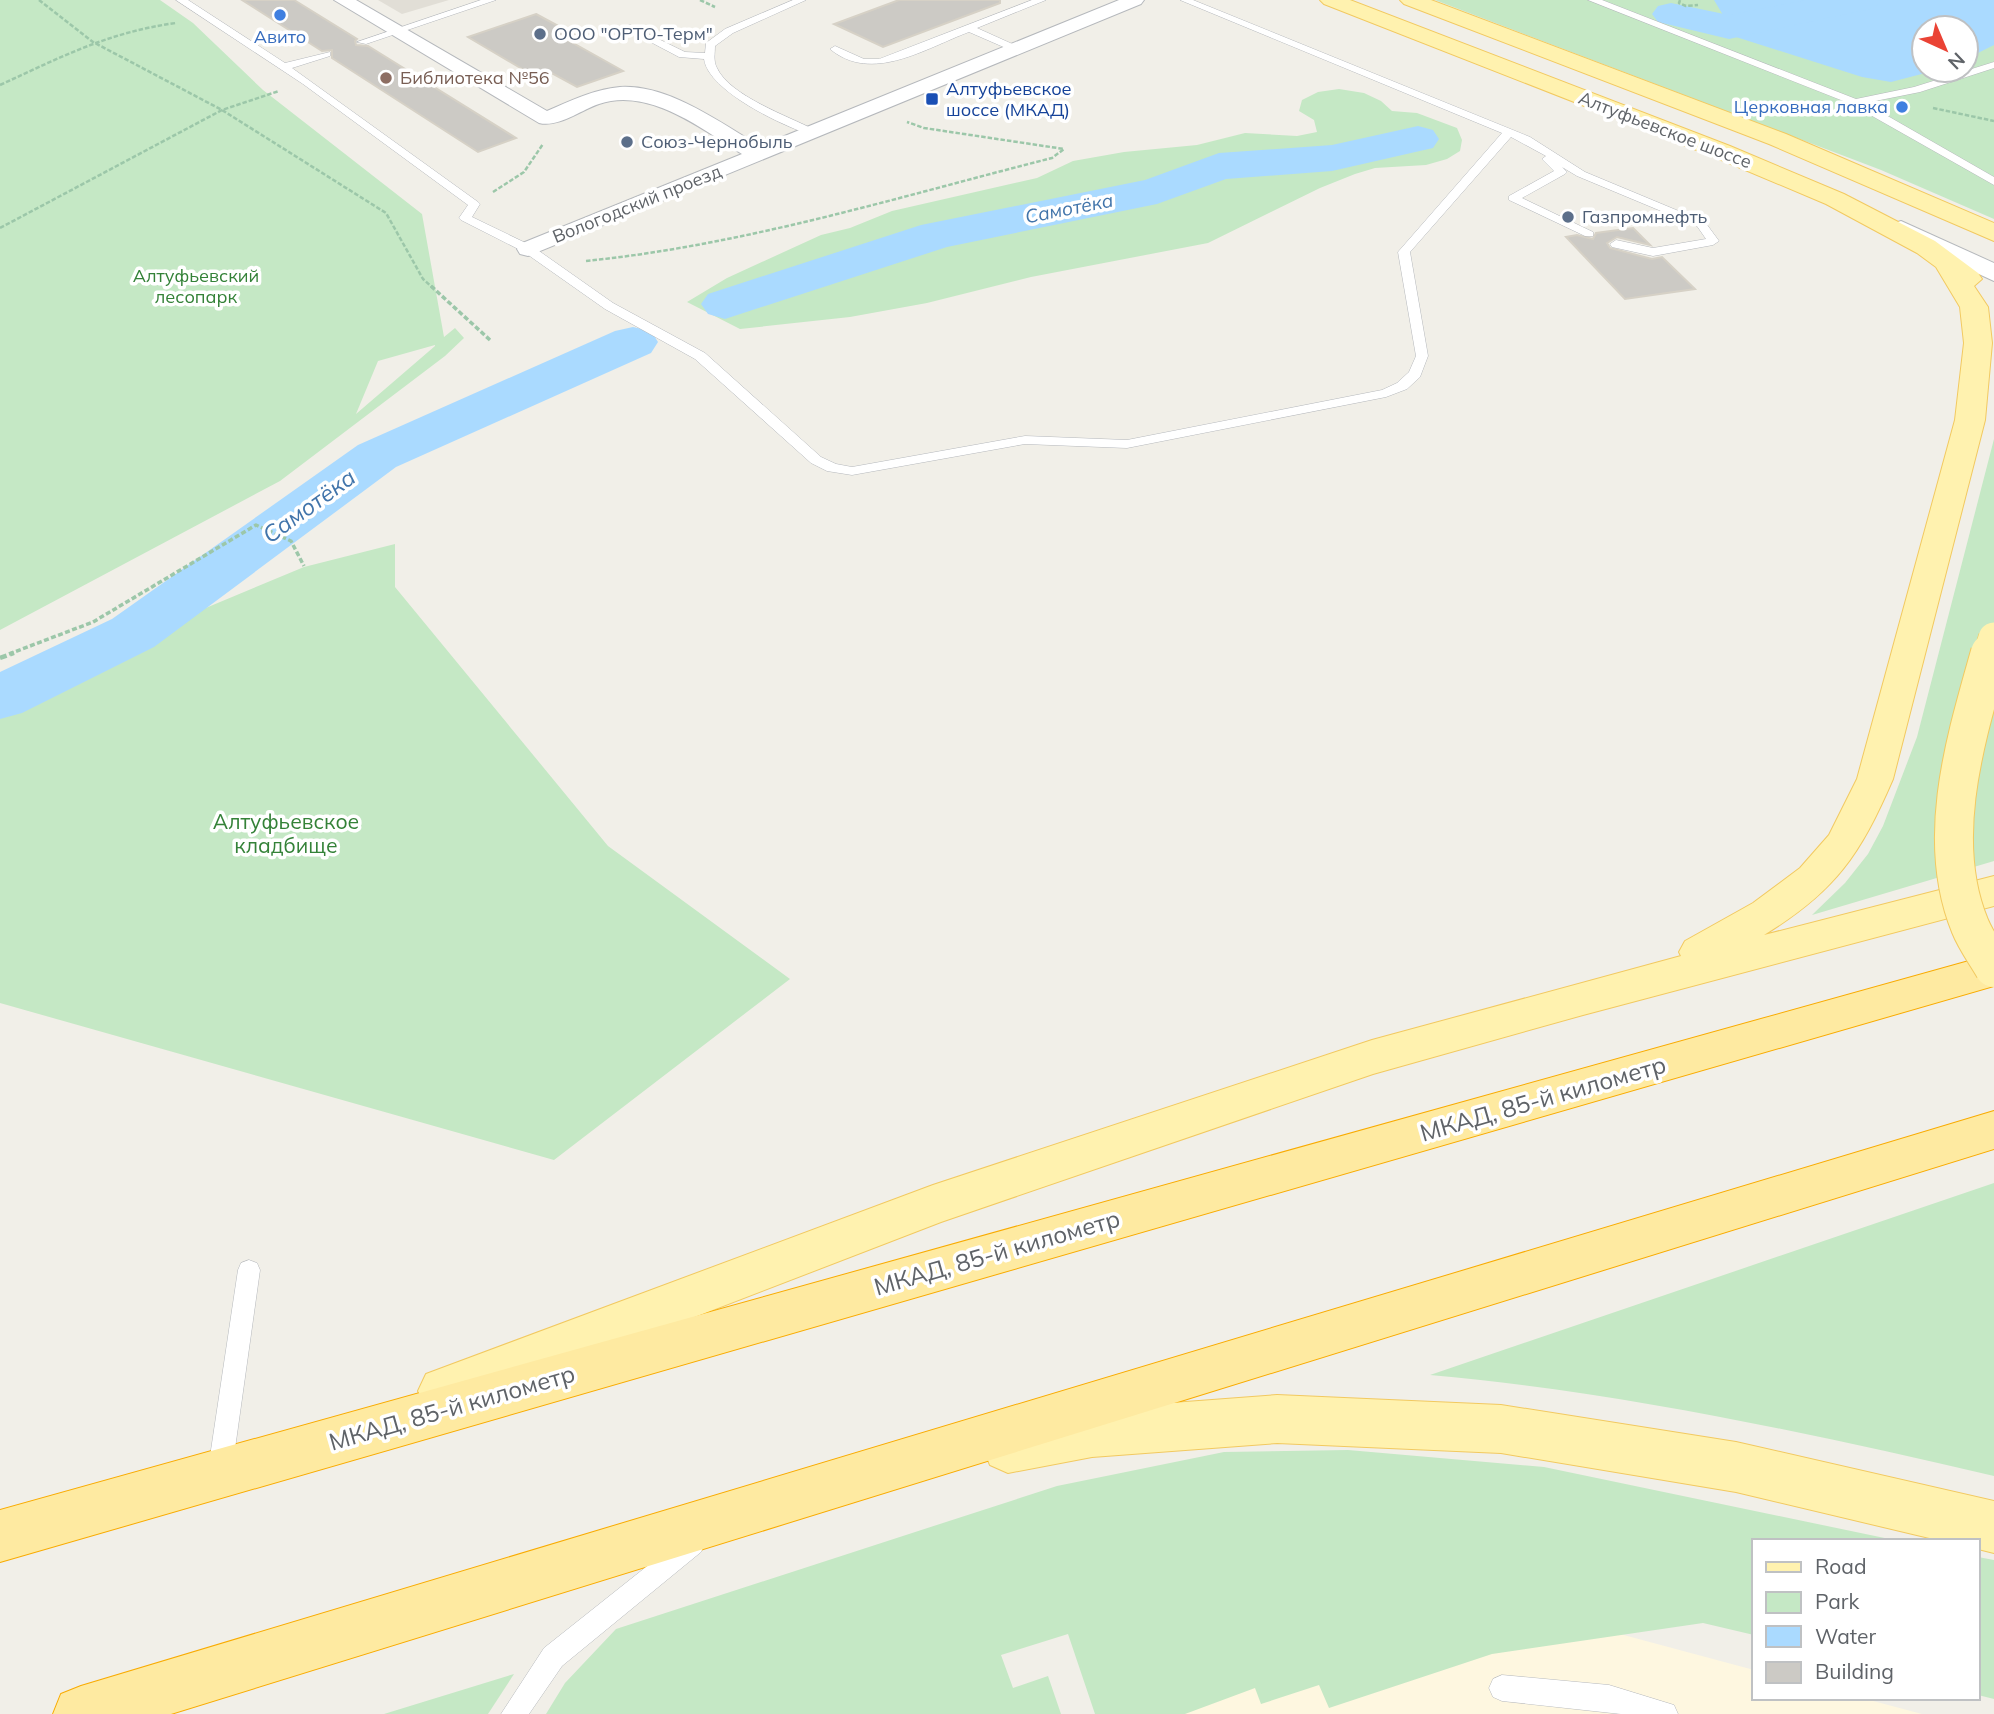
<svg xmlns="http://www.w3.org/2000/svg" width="1994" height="1714" viewBox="0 0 1994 1714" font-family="Mulish,sans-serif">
  <rect width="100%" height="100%" fill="#f1efe8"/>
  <path fill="#fef7e0" d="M 1497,1601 L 1754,1670 L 1754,1698 L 1862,1698 L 1922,1714 L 1135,1714 Z"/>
  <path fill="#e1ded6" d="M 378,0 L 449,0 L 402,14 Z"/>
  <g fill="#c5e8c5" fill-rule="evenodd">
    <path d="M 0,0 L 160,0 L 193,23 L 263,90 L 422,214 L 444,337 L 455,328 L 464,338 L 445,356 L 280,481 L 0,630 ZM 435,345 L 435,346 L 356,414 L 378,361 Z"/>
    <path d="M 1435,0 L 1994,0 L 1994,219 L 1881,170 ZM 1924,28 L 1966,28 L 1966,70 L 1924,70 Z"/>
    <path d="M 1339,89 L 1364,93 L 1381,101 L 1392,111 L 1417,113 L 1457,128 L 1462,140 L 1460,151 L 1447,159 L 1426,165 L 1375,168 L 1355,174 L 1320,188 L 1208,243 L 1031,277 L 927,303 L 850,317 L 740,329 L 687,302 L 727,278 L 821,235 L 850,228 L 892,211 L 1037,178 L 1073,161 L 1124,152 L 1197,145 L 1245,133 L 1297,136 L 1317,132 L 1314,120 L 1299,111 L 1302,100 L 1318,92 Z"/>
    <path d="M 1994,439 L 1994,861 L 1812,915 L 1845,883 L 1868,854 L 1883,826 L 1917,737 Z"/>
    <path d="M 395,544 L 395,587 L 608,846 L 790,979 L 554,1160 L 0,1003 L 0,709 L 141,635 L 304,567 Z"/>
    <path d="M 1994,1183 L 1994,1476 C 1808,1433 1621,1392 1430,1375 Z"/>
    <path d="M 1348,1450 L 1544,1467 L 1899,1541 L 1754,1541 L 1754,1635 L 1703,1623 L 1492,1654 L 1329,1708 L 1319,1685 L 1261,1704 L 1255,1688 L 1185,1714 L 1095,1714 L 1068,1634 L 1001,1655 L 1013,1688 L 1048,1676 L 1061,1714 L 546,1714 L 565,1683 L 616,1629 L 1057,1486 L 1224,1452 Z"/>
    <path d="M 1978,1557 L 1994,1560 L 1994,1699 L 1978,1695 Z"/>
    <path d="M 514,1674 L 488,1714 L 384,1714 Z"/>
  </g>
  <path fill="#aadaff" d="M 1714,0 L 1994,0 L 1994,45 L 1966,59 L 1966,28 L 1924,28 L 1924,70 L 1937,70 L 1891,82 L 1862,77 L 1736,37 Z"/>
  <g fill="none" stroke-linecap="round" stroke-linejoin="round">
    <g fill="#aadaff" fill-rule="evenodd">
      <path d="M 1806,0 L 1881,0 L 1875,8 L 1729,39 L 1658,22 L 1652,14 L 1658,6 L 1671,3 L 1729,15 Z"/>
      <path d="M 1418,126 L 1433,130 L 1439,139 L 1433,148 L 1332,171 L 1226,179 L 1157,204 L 947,247 L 725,319 L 708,314 L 701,304 L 708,294 L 921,225 L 1145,180 L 1219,153 L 1332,145 Z"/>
      <path d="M 633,327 L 651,331 L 658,342 L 651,353 L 396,467 L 154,647 L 22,713 L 0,719 L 0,672 L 112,619 L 358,445 L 615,331 Z"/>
    </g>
  </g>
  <g fill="#cccac5" stroke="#d6d1c6" stroke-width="2">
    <path d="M 242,0 L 294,0 L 357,39 L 355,41 L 356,45 L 368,46 L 516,138 L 478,152 L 332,58 L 332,50 L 322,51 Z"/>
    <path d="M 899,0 L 1000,0 L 1000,3 L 883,47 L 834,24 Z"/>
    <path d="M 536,14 L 575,35 L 566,39 L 623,71 L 577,87 L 548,71 L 534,76 L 468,37 Z"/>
    <path d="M 1633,228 L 1650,245 L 1617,237 L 1607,243 L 1610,248 L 1652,259 L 1662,257 L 1695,289 L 1625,299 L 1566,237 L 1577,235 L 1593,239 L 1596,233 Z"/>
  </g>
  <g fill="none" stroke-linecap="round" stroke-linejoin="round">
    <defs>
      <g id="service">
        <path d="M 176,0 L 188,0 L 285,63 L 330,52 L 330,56 L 292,68 L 478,202 L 480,204 L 472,217 L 532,246 L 613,303 L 705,353 L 821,457 L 836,464 L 852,467 L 1025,436 L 1127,440 L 1382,390 L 1397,383 L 1409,372 L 1416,356 L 1398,252 L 1502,133 L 1180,0 L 1193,0 L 1530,137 L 1585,172 L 1705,222 L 1719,241 L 1713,245 L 1653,256 L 1612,247 L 1610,244 L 1616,240 L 1653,248 L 1706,239 L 1697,226 L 1577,176 L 1562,167 L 1567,172 L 1565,174 L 1522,198 L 1593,232 L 1593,236 L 1585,236 L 1509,200 L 1509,196 L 1554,171 L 1542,159 L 1546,156 L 1511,137 L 1410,252 L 1428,356 L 1420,377 L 1407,389 L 1386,397 L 1127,448 L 1025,444 L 852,475 L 827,471 L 811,463 L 695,359 L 605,309 L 524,252 L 461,220 L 459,218 L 468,205 L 303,84 Z"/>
        <path d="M 481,0 L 496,0 L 366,44 L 357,42 Z"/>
        <path d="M 793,0 L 806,0 L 733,33 L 715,46 C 715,53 713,61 717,68 C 730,96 788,116 815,130 L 816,132 L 811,135 C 783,126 708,91 704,59 L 679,57 L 622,27 L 630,25 L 685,52 L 705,53 L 706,43 L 725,29 Z"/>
        <path d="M 1032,0 L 1046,0 L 977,28 L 1019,47 L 1020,49 L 1015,52 L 969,32 C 926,48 872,84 830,49 L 835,46 L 864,59 L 879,59 Z"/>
        <path d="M 1588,0 L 1602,0 L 1856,99 L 1914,87 L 1994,62 L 1994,68 L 1920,92 L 1865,103 L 1994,177 L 1994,185 L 1851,104 Z"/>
        <path d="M 249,1260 L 257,1263 L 260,1270 L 232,1470 L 228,1478 L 220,1481 L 212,1478 L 208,1470 L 238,1270 L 241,1263 Z"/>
        <path d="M 693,1532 L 701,1536 L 705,1544 L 701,1552 L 562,1666 L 529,1714 L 501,1714 L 544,1648 L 685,1536 Z"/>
        <path d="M 1502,1675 L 1609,1685 L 1674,1705 L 1678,1714 L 1621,1714 L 1502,1701 L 1493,1697 L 1489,1688 L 1493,1679 Z"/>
      </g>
      <path id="minor" d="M 334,0 L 356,0 L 547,111 C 570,101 595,89 620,87 C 669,84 720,123 760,146 L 1119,0 L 1144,0 L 1141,4 L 528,256 L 520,254 L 517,249 L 520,244 L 742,154 C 702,129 649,87 599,104 C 581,110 558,128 539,123 Z"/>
      <path id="tertiary" d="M 1901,221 L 1994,263 L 1994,281 L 1892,234 L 1888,229 L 1892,224 Z"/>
      <g id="primary">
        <path d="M 1320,0 L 1350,0 L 1730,146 L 1844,194 L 1935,241 L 1978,273 L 1982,279 L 1974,286 L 1988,307 L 1992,343 L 1985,420 L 1893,779 C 1860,855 1836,891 1764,935 L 1994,876 L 1994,906 L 1583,1015 L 1373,1074 L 941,1222 L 443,1414 L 426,1408 L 418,1391 L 426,1374 L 933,1185 L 1372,1040 L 1681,956 L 1679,952 L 1685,941 L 1753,903 L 1800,868 L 1829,835 L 1857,779 L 1955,420 L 1964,343 L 1960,307 L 1936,267 L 1917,253 L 1826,204 L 1712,156 L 1324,4 Z"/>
        <path d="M 1400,0 L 1431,0 L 1786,134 L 1994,223 L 1994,241 L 1769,144 L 1404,4 Z"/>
        <path d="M 1277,1395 L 1501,1405 L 1736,1442 L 1994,1501 L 1994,1553 L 1978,1549 L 1978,1541 L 1942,1541 L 1736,1492 L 1501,1453 L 1277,1443 L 1092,1457 L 1008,1473 L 990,1465 L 983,1448 L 990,1431 L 1008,1423 L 1092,1409 Z"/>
      </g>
      <g id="trunk">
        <path d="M 1994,954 L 1994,986 L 0,1562 L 0,1510 Z"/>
        <path d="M 1994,1111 L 1994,1149 L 171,1714 L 53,1714 L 61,1694 L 81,1686 Z"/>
      </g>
    </defs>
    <use href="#service" stroke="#b5b8bc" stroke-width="1"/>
    <use href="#minor" stroke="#b5b8bc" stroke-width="2"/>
    <use href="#tertiary" stroke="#b5b8bc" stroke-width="2"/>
    <use href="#primary" stroke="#f2c960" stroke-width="2"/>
    <use href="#trunk" stroke="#f9ab00" stroke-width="2"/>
    <g stroke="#9cc7a9" stroke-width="2.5" stroke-dasharray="4.5 2" stroke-linecap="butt">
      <path d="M 39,0 L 93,42 L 222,110 L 386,213 L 423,279 L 433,288"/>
      <path d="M 700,0 L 715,7"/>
      <path d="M 1680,0 L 1679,3 L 1686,6 L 1698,5"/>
      <path d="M 0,85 C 61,57 109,32 176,23"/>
      <path d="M 1933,108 L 1994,121"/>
      <path d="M 493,192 L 524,172 L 543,144"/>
      <path d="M 0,228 L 222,110 L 279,91"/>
      <path d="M 586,261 C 744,245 898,197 1052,158 L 1064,149 L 924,128 L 907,122"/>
    </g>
    <g stroke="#9cc7a9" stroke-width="3.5" stroke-dasharray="5 2.5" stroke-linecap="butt">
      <path d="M 431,286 L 490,340"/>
      <path d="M 9,654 L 93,622 L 256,525 L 291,541 L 304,566"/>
    </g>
    <path stroke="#9cc7a9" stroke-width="4.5" stroke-dasharray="7 3.5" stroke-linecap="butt" d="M 0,658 L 14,653"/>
    <use href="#service" fill="#fff" fill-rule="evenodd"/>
    <use href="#minor" fill="#fff" fill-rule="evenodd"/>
    <use href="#tertiary" fill="#fff" fill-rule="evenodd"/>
    <use href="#primary" fill="#fff2af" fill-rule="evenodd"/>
    <use href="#trunk" fill="#feeaa1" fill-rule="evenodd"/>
    <defs>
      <path id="primary-bridge-far1" d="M 1989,654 L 1994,638"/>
      <path id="primary-bridge" d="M 1990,653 C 1966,738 1934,839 1970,926 C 1976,941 1986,954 1994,968"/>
    </defs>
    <use href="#primary-bridge-far1" stroke="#f2c960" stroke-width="32" stroke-linecap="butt"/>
    <use href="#primary-bridge" stroke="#f2c960" stroke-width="40" stroke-linecap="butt"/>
    <use href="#primary-bridge-far1" stroke="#fff2af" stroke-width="31"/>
    <use href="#primary-bridge" stroke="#fff2af" stroke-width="38"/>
  </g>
  <g fill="#3f7fe0" stroke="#fff" stroke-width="2.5">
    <circle cx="280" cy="15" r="7"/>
    <circle cx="1902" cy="107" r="7"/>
  </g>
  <g fill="#5c6f8a" stroke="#fff" stroke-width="2.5">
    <circle cx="540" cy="34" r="7"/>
    <circle cx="627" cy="142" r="7"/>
    <circle cx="1568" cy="217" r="7"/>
  </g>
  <circle fill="#8d6e63" stroke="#fff" stroke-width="2.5" cx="386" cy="78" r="7"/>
  <rect fill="#1a4fb4" stroke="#fff" stroke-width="2.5" x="925" y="92" width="14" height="14" rx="3.5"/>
  <g text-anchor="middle" stroke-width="7" stroke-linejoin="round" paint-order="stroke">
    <g font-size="18" fill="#4e5e75" stroke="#fff" text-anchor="start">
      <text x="554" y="40">ООО "ОРТО-Терм"</text>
      <text x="641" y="148">Союз-Чернобыль</text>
      <text x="1582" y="223">Газпромнефть</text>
    </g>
    <g font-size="18" fill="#366cbe" stroke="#fff">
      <text x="280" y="43">Авито</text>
      <text x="1888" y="113" text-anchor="end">Церковная лавка</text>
    </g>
    <g font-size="18" fill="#785e54" stroke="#fff" text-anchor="start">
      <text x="400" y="84">Библиотека №56</text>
    </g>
    <g font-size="18" fill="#164399" stroke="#fff" text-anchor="start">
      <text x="946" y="95">Алтуфьевское<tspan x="946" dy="21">шоссе (МКАД)</tspan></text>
    </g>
    <g font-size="18" fill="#5f6368" stroke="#fff">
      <text transform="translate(1665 130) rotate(21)" y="6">Алтуфьевское шоссе</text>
      <text transform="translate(637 204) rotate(-22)" y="6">Вологодский проезд</text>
    </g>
    <g font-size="18" fill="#348238" stroke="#fff">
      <text x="196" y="282">Алтуфьевский<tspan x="196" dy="21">лесопарк</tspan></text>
    </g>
    <g font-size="19" font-style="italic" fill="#4174aa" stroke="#fff">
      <text transform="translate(1069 208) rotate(-11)" y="7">Самотёка</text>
    </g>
    <g font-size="21" fill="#348238" stroke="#fff">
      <text x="286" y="829">Алтуфьевское<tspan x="286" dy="24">кладбище</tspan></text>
    </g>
    <g font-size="23" font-style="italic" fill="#4174aa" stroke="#fff">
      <text transform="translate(309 506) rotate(-36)" y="8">Самотёка</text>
    </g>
    <g font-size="24" fill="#5f6368" stroke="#fff">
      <text transform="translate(1543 1099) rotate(-16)" y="8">МКАД, 85-й километр</text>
      <text transform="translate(997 1253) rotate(-16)" y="8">МКАД, 85-й километр</text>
      <text transform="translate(452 1408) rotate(-16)" y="8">МКАД, 85-й километр</text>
    </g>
  </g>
  <rect x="1752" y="1539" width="228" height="161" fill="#ffffff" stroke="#bfc1c3" stroke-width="2"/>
  <rect x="1766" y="1562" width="35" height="10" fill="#fff2af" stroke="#bfc1c3" stroke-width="2"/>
  <text x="1815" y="1574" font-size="21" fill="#5f6368">Road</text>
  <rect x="1766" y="1592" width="35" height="21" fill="#c5e8c5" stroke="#bfc1c3" stroke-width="2"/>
  <text x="1815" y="1609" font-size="21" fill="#5f6368">Park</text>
  <rect x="1766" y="1626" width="35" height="21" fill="#aadaff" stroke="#bfc1c3" stroke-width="2"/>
  <text x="1815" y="1644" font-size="21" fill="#5f6368">Water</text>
  <rect x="1766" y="1662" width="35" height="21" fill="#cccac5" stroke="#bfc1c3" stroke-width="2"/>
  <text x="1815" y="1679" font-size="21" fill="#5f6368">Building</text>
  <g transform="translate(1945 49) rotate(136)"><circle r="33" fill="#ffffff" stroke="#bfc1c3" stroke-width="2"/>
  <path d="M0-5L12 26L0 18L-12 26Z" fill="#ea4335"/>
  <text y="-10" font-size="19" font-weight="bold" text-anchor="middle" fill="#5f6368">N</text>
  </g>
</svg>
